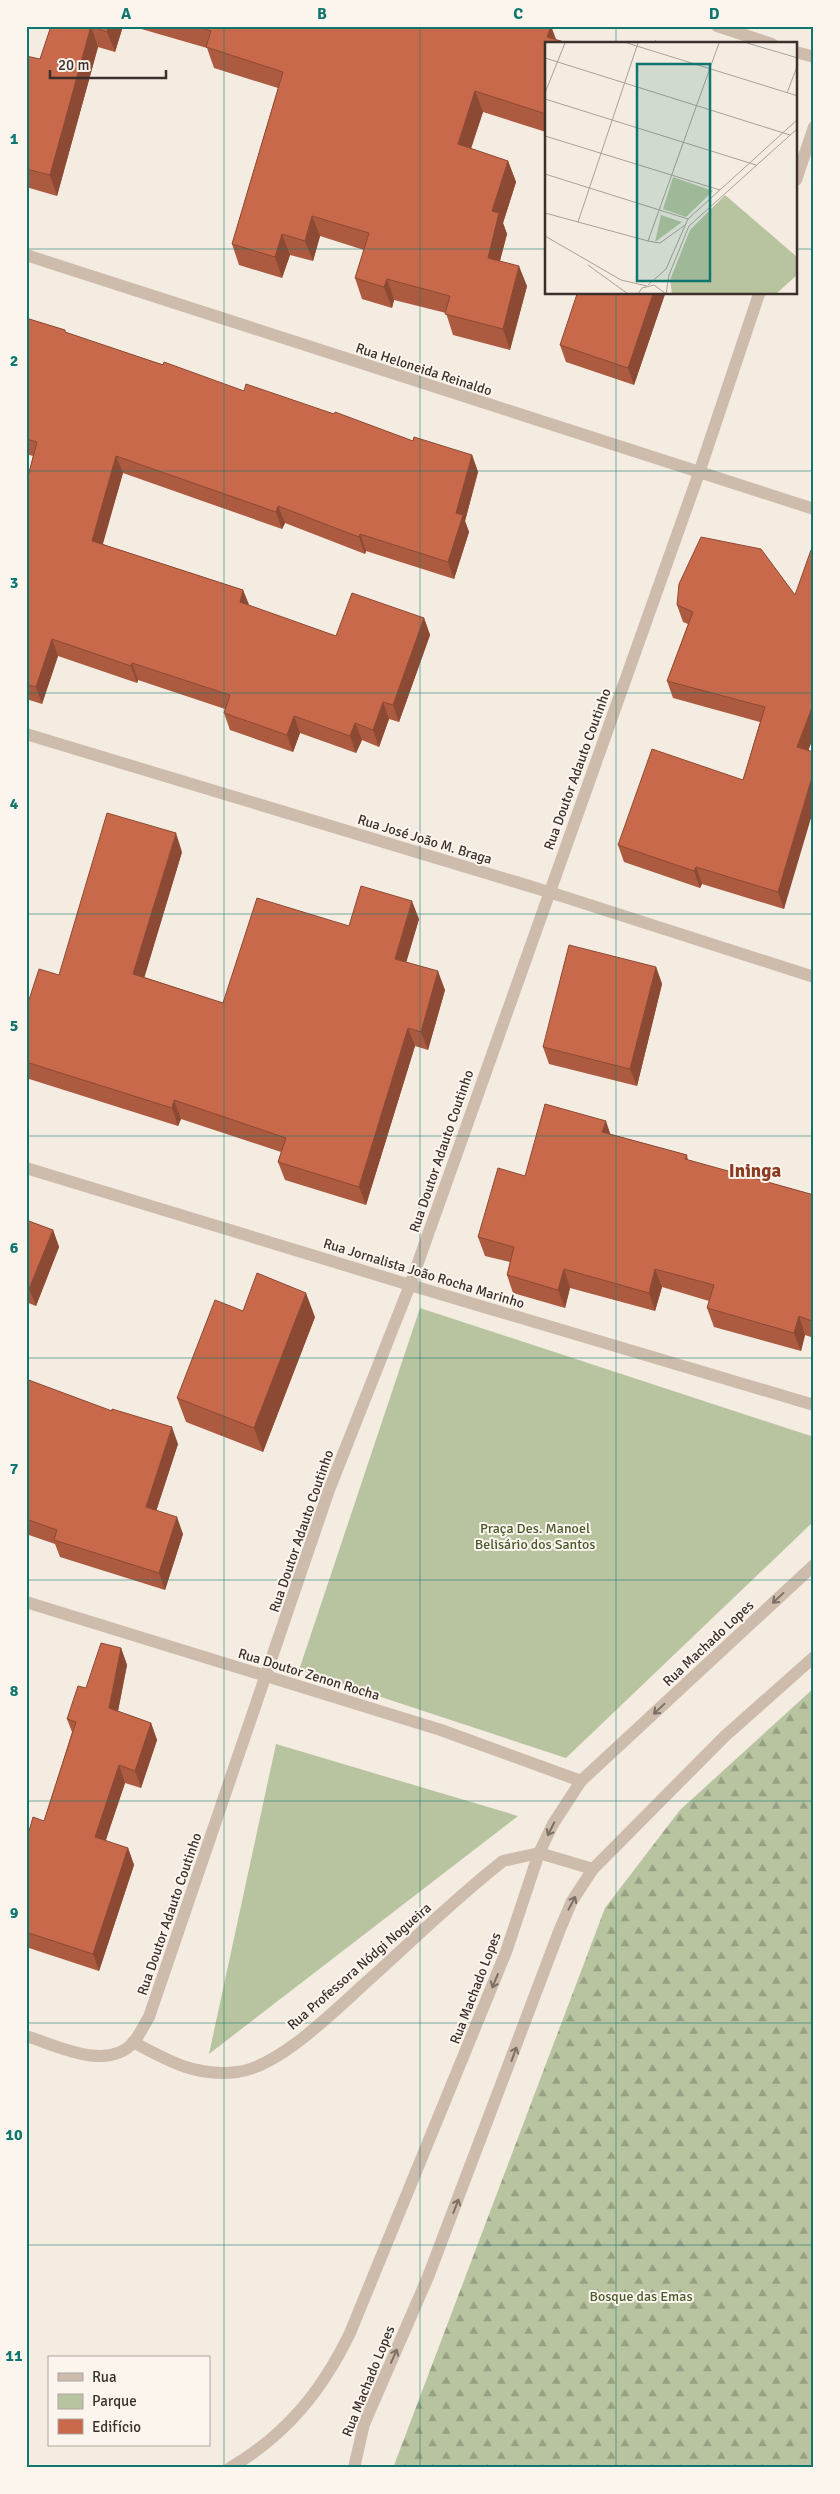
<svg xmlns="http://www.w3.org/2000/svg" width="840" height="2494" viewBox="0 0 840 2494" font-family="Signika,sans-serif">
  <defs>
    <pattern id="forest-firs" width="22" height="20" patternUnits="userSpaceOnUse" patternTransform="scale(1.25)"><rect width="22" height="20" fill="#b8c4a0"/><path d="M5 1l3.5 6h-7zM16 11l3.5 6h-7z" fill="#97a083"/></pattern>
  </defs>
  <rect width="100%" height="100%" fill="#f4ebe1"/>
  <path fill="url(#forest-firs)" d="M 814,1688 L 814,2468 L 393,2468 L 605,1908 L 680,1810 Z"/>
  <g fill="#b8c4a0">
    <path d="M 420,1308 L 814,1437 L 814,1521 L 566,1758 L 299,1670 Z"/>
    <path d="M 276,1744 L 518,1816 L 209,2054 Z"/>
  </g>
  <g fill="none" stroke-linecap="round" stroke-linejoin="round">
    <g stroke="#cdbbac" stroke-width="12">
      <path d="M 717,26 L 772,44"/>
      <path d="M 796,52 L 814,57"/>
      <path d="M 796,180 L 814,127"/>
      <path d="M 26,255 L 814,509"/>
      <path d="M 26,734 L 549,892 L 814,977"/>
      <path d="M 26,1168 L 410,1285 L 814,1405"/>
      <path d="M 26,1602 L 441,1730 L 581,1781"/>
      <path d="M 26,2036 C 56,2045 106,2072 133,2043 C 139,2036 144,2025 149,2017 L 329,1490 L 410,1285 L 699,473 L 759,294"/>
      <path d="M 133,2042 C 168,2061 196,2077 237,2072 C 281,2067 339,2006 372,1977 C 415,1938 457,1897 503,1861 L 539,1853 L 593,1869"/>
      <path d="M 230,2468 C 286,2435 322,2391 350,2333 L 506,1952 L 539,1853 L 553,1824 L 581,1781 L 814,1565"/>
      <path d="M 354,2468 L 364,2424 L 428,2277 L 560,1929 L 572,1901 L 593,1869 L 725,1736 L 814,1657"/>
    </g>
  </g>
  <g fill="#ac5a40">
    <path d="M 51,26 L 123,26 L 115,52 L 98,47 L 57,196 L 26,187 L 26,56 L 40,59 Z"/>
    <path d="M 131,26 L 551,26 L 556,39 L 546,44 L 546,132 L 483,112 L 471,149 L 508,161 L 516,182 L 503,223 L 507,234 L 500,261 L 527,286 L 510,350 L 453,335 L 446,313 L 394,300 L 392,308 L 362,299 L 355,278 L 364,250 L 320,236 L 313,261 L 290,255 L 282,278 L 239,265 L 232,244 L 278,88 L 214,68 L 207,48 Z"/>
    <path d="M 665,294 L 634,385 L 566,362 L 560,345 Z"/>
    <path d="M 26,318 L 65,330 L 66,333 L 244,391 L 413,441 L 472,455 L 478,472 L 465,521 L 469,532 L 454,579 L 366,551 L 365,554 L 285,523 L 282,529 L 123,473 L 102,544 L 243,590 L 249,606 L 336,636 L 424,618 L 430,635 L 399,722 L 389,719 L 379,747 L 362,740 L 356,753 L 300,733 L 293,752 L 230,730 L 224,713 L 225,709 L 138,680 L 137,683 L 58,656 L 42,704 L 26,699 L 26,484 L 33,456 L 26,454 Z"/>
    <path d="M 761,549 L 809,750 L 784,909 L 702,884 L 700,888 L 624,862 L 618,845 L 743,780 L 760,722 L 673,698 L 667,681 L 688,624 L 683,622 L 677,605 Z"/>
    <path d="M 182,852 L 144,977 L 223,1003 L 349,926 L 419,919 L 406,962 L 445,990 L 428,1050 L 415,1046 L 366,1205 L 285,1180 L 278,1162 L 281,1152 L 181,1119 L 178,1126 L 26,1078 L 26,1009 L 59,975 Z"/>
    <path d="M 656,967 L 662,984 L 637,1086 L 549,1064 L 543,1047 Z"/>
    <path d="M 610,1134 L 687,1155 L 688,1160 L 814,1195 L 814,1338 L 805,1335 L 801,1351 L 714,1327 L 707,1308 L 709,1301 L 662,1287 L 655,1311 L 570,1288 L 565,1308 L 513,1293 L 507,1275 L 510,1262 L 485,1256 L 478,1237 L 525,1176 Z"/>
    <path d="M 26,1220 L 53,1230 L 59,1247 L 36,1306 L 26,1302 Z"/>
    <path d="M 243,1311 L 315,1317 L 263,1452 L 186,1422 L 177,1398 Z"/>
    <path d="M 26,1379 L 178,1444 L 156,1511 L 183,1534 L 165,1590 L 60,1557 L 55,1544 L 26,1534 Z"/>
    <path d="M 121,1648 L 127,1665 L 118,1711 L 151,1723 L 157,1740 L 141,1788 L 125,1783 L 105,1841 L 128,1848 L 134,1865 L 99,1971 L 26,1947 L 26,1830 L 29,1831 L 44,1821 L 72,1732 L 67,1719 L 86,1688 Z"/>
  </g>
  <g fill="#8c4a34">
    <path d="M 91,26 L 98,47 L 57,196 L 50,175 Z"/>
    <path d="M 109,26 L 123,26 L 115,52 L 107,32 Z"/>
    <path d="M 551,26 L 557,44 L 547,37 Z"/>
    <path d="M 475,91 L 483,112 L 465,165 L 458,144 Z"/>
    <path d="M 508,161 L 516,182 L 503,223 L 507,234 L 495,279 L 488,258 L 492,211 Z"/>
    <path d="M 312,216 L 320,236 L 313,261 L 305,241 Z"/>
    <path d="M 282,234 L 290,255 L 282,278 L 275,257 Z"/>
    <path d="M 519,266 L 527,286 L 510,350 L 503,329 Z"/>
    <path d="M 387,279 L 394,300 L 392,308 L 384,287 Z"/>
    <path d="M 653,294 L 665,294 L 634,385 L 628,368 Z"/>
    <path d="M 472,455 L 478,472 L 465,521 L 469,532 L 454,579 L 448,562 L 456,513 Z"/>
    <path d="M 116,456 L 123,473 L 99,558 L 92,541 Z"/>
    <path d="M 278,506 L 285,523 L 282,529 L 276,512 Z"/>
    <path d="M 360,534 L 366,551 L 365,554 L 359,537 Z"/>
    <path d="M 243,590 L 250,607 L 240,602 Z"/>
    <path d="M 424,618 L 430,635 L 399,722 L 393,705 Z"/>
    <path d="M 52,639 L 58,656 L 42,704 L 36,687 Z"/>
    <path d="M 132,663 L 138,680 L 137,683 L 131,666 Z"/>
    <path d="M 383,702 L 389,719 L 379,747 L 373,730 Z"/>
    <path d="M 814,702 L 814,736 L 803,764 L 797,747 Z"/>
    <path d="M 294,716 L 300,733 L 293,752 L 287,735 Z"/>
    <path d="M 355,723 L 362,740 L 356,753 L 350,736 Z"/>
    <path d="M 814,770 L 814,808 L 784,909 L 778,892 Z"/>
    <path d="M 176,833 L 182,852 L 140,992 L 133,974 Z"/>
    <path d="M 696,867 L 702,884 L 700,888 L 694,871 Z"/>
    <path d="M 412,901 L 419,919 L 402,977 L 395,959 Z"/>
    <path d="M 656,967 L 662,984 L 637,1086 L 630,1069 Z"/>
    <path d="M 438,971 L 445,990 L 428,1050 L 421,1032 Z"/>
    <path d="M 408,1028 L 415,1046 L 366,1205 L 359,1187 Z"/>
    <path d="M 174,1100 L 181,1119 L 178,1126 L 172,1108 Z"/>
    <path d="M 606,1121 L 612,1139 L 602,1132 Z"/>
    <path d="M 53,1230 L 59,1247 L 36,1306 L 29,1289 Z"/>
    <path d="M 564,1269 L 570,1288 L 565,1308 L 558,1290 Z"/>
    <path d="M 655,1269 L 662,1287 L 655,1311 L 649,1293 Z"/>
    <path d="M 306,1293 L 315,1317 L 263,1452 L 254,1428 Z"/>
    <path d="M 799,1316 L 805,1335 L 801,1351 L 794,1333 Z"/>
    <path d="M 172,1427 L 178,1444 L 152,1524 L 146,1507 Z"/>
    <path d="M 177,1517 L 183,1534 L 165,1590 L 159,1573 Z"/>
    <path d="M 121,1648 L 127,1665 L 115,1726 L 109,1708 Z"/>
    <path d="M 151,1723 L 157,1740 L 141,1788 L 135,1771 Z"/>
    <path d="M 119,1765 L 125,1783 L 101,1855 L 95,1837 Z"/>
    <path d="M 128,1848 L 134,1865 L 99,1971 L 93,1954 Z"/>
  </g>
  <g fill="#c8694b" stroke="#8c4a34">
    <path d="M 51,26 L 109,26 L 107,32 L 91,26 L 50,175 L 26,169 L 26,56 L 40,59 Z"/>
    <path d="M 195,26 L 551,26 L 547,37 L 571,44 L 546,44 L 546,114 L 475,91 L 458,144 L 508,161 L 492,211 L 499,213 L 488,258 L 519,266 L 503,329 L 445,314 L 450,296 L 387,279 L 384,287 L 355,278 L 369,233 L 312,216 L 305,241 L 282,234 L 275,257 L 232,244 L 283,72 L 206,47 L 211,31 Z"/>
    <path d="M 655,41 L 665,44 L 654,44 Z"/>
    <path d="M 577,294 L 653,294 L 628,368 L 560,345 Z"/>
    <path d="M 26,318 L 65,330 L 65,332 L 163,365 L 164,362 L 244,391 L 246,384 L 334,414 L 335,412 L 413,441 L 414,437 L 472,455 L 456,513 L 463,515 L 448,562 L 360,534 L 359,537 L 278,506 L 276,512 L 116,456 L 92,541 L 243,590 L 240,602 L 336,636 L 352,593 L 424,618 L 393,705 L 383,702 L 373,730 L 355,723 L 350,736 L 294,716 L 287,735 L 224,713 L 230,695 L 132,663 L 131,666 L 52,639 L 36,687 L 26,684 L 26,484 L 37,442 L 26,439 Z"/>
    <path d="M 701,537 L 761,549 L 795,595 L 811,550 L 814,551 L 814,702 L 797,747 L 814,752 L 814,770 L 778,892 L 696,867 L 694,871 L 618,845 L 652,749 L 743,780 L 765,707 L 667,681 L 693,612 L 677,605 L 679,584 Z"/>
    <path d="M 107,813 L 176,833 L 133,974 L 223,1003 L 257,898 L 349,926 L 361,886 L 412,901 L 395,959 L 438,971 L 421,1032 L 408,1028 L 359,1187 L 278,1162 L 286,1138 L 174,1100 L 172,1108 L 26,1062 L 26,1009 L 39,969 L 59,975 Z"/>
    <path d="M 569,945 L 656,967 L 630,1069 L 543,1047 Z"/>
    <path d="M 545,1104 L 606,1121 L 602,1132 L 687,1155 L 685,1159 L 814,1195 L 814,1322 L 799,1316 L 794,1333 L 707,1308 L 714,1285 L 655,1269 L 649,1293 L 564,1269 L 558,1290 L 507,1275 L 514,1247 L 478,1237 L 498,1168 L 525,1176 Z"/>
    <path d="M 26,1220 L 53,1230 L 29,1289 L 26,1288 Z"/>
    <path d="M 257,1273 L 306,1293 L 254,1428 L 177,1398 L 215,1300 L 243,1311 Z"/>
    <path d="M 26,1379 L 112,1411 L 112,1409 L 172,1427 L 146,1507 L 177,1517 L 159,1573 L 54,1540 L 57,1530 L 26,1519 Z"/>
    <path d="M 101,1643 L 121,1648 L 109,1708 L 151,1723 L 135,1771 L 119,1765 L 95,1837 L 128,1848 L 93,1954 L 26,1932 L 26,1830 L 29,1831 L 33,1817 L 44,1821 L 76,1722 L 67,1719 L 78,1686 L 86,1688 Z"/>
  </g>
  <defs><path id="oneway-shaft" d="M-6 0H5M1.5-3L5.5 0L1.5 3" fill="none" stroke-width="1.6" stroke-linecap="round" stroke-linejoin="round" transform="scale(1.25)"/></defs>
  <g stroke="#7d6f65">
    <use href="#oneway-shaft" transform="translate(778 1598) rotate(137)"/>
    <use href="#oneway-shaft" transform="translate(659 1709) rotate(137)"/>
    <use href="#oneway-shaft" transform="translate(551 1829) rotate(117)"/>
    <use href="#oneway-shaft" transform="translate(572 1903) rotate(-62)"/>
    <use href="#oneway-shaft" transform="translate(495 1981) rotate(112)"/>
    <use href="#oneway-shaft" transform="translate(514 2054) rotate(-70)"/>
    <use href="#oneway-shaft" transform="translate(456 2206) rotate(-69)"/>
    <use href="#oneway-shaft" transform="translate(394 2356) rotate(-66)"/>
  </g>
  <path fill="none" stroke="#0f766e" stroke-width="1" stroke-opacity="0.55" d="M 224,26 L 224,2468M 420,26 L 420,2468M 616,26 L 616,44M 26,249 L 546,249M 796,249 L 814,249M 616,294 L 616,2468M 26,471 L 814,471M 26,693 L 814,693M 26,914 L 814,914M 26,1136 L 814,1136M 26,1358 L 814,1358M 26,1580 L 814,1580M 26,1801 L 814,1801M 26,2023 L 814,2023M 26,2245 L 814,2245"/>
  <g text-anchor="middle" stroke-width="4" stroke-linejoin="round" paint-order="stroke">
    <g font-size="14" fill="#3b302b" stroke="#fbf5ee">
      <text transform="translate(424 369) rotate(18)" y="5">Rua Heloneida Reinaldo</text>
      <text transform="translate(577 769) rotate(-70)" y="5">Rua Doutor Adauto Coutinho</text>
      <text transform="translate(425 839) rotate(17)" y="5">Rua José João M. Braga</text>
      <text transform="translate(441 1151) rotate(-71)" y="5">Rua Doutor Adauto Coutinho</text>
      <text transform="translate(424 1273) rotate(17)" y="5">Rua Jornalista João Rocha Marinho</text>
      <text transform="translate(301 1531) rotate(-71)" y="5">Rua Doutor Adauto Coutinho</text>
      <text transform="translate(708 1643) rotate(-43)" y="5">Rua Machado Lopes</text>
      <text transform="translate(309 1674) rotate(17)" y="5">Rua Doutor Zenon Rocha</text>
      <text transform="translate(169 1914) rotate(-71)" y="5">Rua Doutor Adauto Coutinho</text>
      <text transform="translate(359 1966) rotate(-41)" y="5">Rua Professora Nódgi Nogueira</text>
      <text transform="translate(475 1988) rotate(-69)" y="5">Rua Machado Lopes</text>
      <text transform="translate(368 2381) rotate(-68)" y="5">Rua Machado Lopes</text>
    </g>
    <g font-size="14" fill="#4a5a2e" stroke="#fbf5ee">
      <text x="535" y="1533">Praça Des. Manoel<tspan x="535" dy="16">Belisário dos Santos</tspan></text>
      <text x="641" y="2301">Bosque das Emas</text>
    </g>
    <g font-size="19" font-weight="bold" fill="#8c3b22" stroke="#fbf5ee">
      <text x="755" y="1177">Ininga</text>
    </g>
  </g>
  <g transform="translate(545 42)">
    <rect width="252" height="252" fill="#f4ebe1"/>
    <path d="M 180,153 L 252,215 L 252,233 L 231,252 L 127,252 L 125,238 L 145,188 Z" fill="#b8c4a0"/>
    <path d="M 128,135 L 168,149 L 141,175 L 118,167 ZM 116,173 L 137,180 L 110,200 Z" fill="#b8c4a0"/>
    <path fill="none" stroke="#aaa098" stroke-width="1" d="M 82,1 L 253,54M 202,1 L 253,16M 0,16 L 245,93M 0,51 L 20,1M 242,51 L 253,22M 0,57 L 211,123M 0,94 L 175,148M 0,132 L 143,177M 0,171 L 103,199 L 174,1M 33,180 L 93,1M 0,194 L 76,238 L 102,244M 103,199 L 115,201 L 140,183M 43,223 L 83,252M 103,243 L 121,227 L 143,177 L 253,77M 93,252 L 97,246 L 109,243 L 121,252M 121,252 L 124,233 L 144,184 L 253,86"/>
    <path fill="#0f766e" fill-opacity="0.15" stroke="#0f766e" stroke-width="2.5" d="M 92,22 L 165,22 L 165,239 L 92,239 Z"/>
    <rect width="252" height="252" fill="none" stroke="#3b302b" stroke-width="2.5"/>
  </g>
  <rect width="840" height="2494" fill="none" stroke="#fbf5ee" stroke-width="55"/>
  <rect x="48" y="2356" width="162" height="90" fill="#fbf5ee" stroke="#aea6a0"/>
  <rect x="58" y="2373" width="25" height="8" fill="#cdbbac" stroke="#aea6a0"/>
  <text x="92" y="2382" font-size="15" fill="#3b302b">Rua</text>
  <rect x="58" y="2394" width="25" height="15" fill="#b8c4a0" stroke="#aea6a0"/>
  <text x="92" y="2406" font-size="15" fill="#3b302b">Parque</text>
  <rect x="58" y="2419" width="25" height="15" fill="#c8694b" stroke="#aea6a0"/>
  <text x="92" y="2432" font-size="15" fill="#3b302b">Edifício</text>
  <path d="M50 70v8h116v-8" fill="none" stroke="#3b302b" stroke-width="2.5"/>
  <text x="58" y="70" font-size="15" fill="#3b302b" stroke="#fbf5ee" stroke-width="4" paint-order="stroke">20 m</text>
  <rect x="28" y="28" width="784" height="2438" fill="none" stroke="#0f766e" stroke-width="2"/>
  <g font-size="16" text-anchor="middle" font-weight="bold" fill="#0f766e">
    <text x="126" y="19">A</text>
    <text x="322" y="19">B</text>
    <text x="518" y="19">C</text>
    <text x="714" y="19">D</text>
    <text x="14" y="144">1</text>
    <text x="14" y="366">2</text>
    <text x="14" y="588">3</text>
    <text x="14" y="809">4</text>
    <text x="14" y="1031">5</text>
    <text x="14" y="1253">6</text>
    <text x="14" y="1474">7</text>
    <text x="14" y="1696">8</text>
    <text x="14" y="1918">9</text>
    <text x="14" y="2140">10</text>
    <text x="14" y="2361">11</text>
  </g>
</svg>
